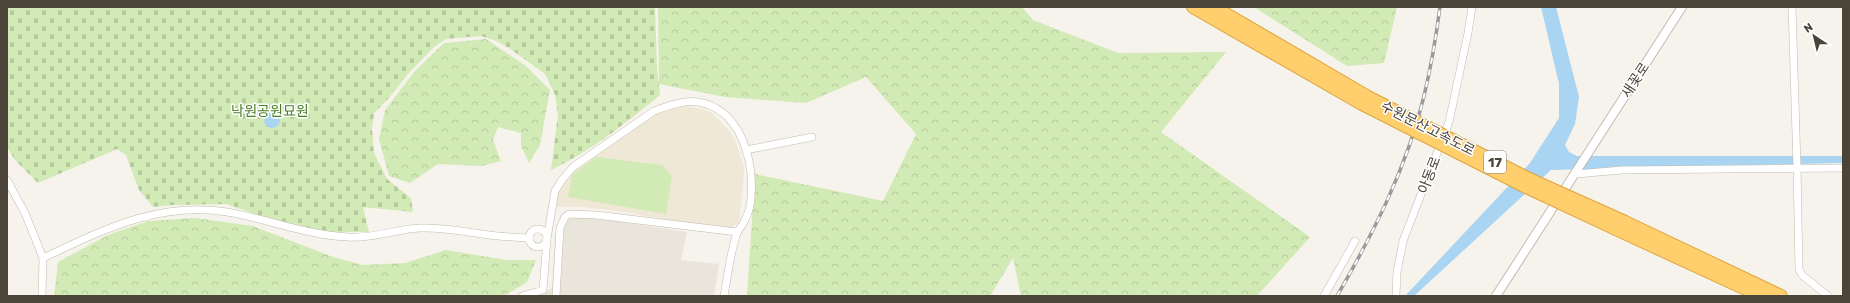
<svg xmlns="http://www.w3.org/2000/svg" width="1850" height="303" viewBox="0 0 1850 303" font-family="Rubik,'Noto Sans KR',sans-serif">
  <defs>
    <pattern id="forest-crowns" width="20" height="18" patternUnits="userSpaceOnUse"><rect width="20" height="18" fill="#d2eab5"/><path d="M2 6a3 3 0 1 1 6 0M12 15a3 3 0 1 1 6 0" fill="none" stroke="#b6ca9c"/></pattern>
    <pattern id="cemetery-stones" width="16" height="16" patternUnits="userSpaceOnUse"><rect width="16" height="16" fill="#d2eab5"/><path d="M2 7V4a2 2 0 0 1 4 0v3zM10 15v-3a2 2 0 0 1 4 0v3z" fill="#b6ca9c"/></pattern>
  </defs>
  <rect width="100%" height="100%" fill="#f6f3ec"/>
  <path fill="#eae5da" d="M 581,216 L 687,232 L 681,260 L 719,264 L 714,296 L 541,296 L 552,288 L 555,235 L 571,217 Z"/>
  <path fill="#efe8d6" d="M 686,106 L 706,110 L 712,113 L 731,133 L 736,143 L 744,167 L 744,175 L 739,222 L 729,229 L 663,220 L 626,212 L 583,207 L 556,207 L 558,192 L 561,184 L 580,164 L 655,114 L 671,108 Z"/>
  <path fill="#d2eab5" d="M 596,157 L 662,165 L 672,176 L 666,214 L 568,197 L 572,175 Z"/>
  <g fill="url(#forest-crowns)">
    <path d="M 658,7 L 1022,7 L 1033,20 L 1118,53 L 1226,52 L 1161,132 L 1310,237 L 1257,296 L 1021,296 L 1013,258 L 990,296 L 747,296 L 755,174 L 883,201 L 916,134 L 866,77 L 806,103 L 725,97 L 659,84 Z"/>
    <path d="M 1254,7 L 1397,7 L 1384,63 L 1347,66 Z"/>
    <path d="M 486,39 L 526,66 L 550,90 L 540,145 L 529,163 L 521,146 L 521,133 L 498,127 L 493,140 L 501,161 L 482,166 L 438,164 L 410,183 L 389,176 L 379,139 L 385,110 L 415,71 L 444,43 Z"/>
    <path d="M 195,218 L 253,226 L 333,257 L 363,265 L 405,263 L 446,250 L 507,260 L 536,260 L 527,282 L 504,296 L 54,296 L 58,262 L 108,235 L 148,221 Z"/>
  </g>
  <path fill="url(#cemetery-stones)" d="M 7,7 L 655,7 L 657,68 L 660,95 C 626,123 591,151 551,170 L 558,114 L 555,95 L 545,74 L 509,48 L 494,40 L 481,36 L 446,39 L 434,47 L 408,74 L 388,99 L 374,113 L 372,129 L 374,153 L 387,179 L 411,198 L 413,212 L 363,207 L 369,232 L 325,232 L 258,215 L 226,204 L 173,205 L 153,207 L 139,190 L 126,155 L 117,149 L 38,183 L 15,160 L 7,147 Z"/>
  <g fill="#a9d4f2">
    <path d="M 1541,7 L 1556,7 L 1579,97 L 1575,124 L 1565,145 L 1569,152 L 1577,156 L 1843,156 L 1843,163 L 1551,170 L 1414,296 L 1405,296 L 1530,163 L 1559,118 L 1559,84 Z"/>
    <circle cx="272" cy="120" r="8"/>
  </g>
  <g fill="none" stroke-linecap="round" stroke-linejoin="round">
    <defs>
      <g id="minor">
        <path d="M 1792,7 L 1797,166 L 1799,269 L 1802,275 L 1828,296"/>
        <path d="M 746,150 L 812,137"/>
        <path d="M 1576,174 L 1622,170 L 1843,168"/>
        <path d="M 7,180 L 25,213 L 43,258 L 42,296"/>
        <circle cx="538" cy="238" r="9"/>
        <path d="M 43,258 C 103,230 158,201 227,212 C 268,219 306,235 348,237 C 373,239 396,229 420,228 C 444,227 466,232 489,235 C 502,237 516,237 529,238"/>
        <path d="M 522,296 L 543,290 L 547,239 L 555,191 L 562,180 L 573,167 L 654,111 C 668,106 683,100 698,102 C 741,109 754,160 751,197 C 751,204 748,214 745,220 C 743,225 739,229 737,233 C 730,253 728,275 724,296"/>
        <path d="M 556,296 L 560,228 L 565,217 L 569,214 L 596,215 L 737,232"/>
        <path d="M 1324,296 L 1355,241"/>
        <path d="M 1396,296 L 1397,272 L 1403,241 L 1449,122 L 1468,33 L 1472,7"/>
      </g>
      <path id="tertiary" d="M 1496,296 L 1682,7"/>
      <g id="motorway">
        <path d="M 1193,7 L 1362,104"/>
        <path d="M 1214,7 L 1368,97"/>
        <path d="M 1625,222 L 1781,296"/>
        <path d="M 1618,230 L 1761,296"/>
      </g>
    </defs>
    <use href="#minor" stroke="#c2bbae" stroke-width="8"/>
    <use href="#tertiary" stroke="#c2bbae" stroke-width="10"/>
    <use href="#motorway" stroke="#e0a43c" stroke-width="14"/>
    <use href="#minor" stroke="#fff" stroke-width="7"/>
    <use href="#tertiary" stroke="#fff" stroke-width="8"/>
    <use href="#motorway" stroke="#ffcf6e" stroke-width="12"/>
    <defs>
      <path id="rail" d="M 1337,296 C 1373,234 1407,167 1424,96 C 1431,67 1436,37 1440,7"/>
    </defs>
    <use href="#rail" stroke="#9a9a9a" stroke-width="3.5"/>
    <use href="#rail" stroke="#fff" stroke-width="2" stroke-dasharray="6" stroke-linecap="butt"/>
    <defs>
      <g id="motorway-bridge">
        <path d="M 1368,97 L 1529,179 L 1625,222"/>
        <path d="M 1362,104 L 1524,186 L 1618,230"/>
      </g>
    </defs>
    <use href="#motorway-bridge" stroke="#e0a43c" stroke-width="14" stroke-linecap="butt"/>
    <use href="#motorway-bridge" stroke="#ffcf6e" stroke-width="12"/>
  </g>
  <g text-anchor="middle" stroke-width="3" stroke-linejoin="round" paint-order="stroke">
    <rect fill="#fff" stroke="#817c74" stroke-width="1" x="1484" y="151" width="22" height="22" rx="3"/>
    <g font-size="13" font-weight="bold" fill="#4b4439">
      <text x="1495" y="167">17</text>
    </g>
    <g font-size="14" fill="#4b4439" stroke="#fff">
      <text transform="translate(1635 80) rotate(-57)" y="5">새꽃로</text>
      <text transform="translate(1428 128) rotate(27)" y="5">수원문산고속도로</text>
      <text transform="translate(1429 175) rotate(-69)" y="5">아동로</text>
    </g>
    <g font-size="14" fill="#4a7f2a" stroke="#fff">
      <text x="270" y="116">낙원공원묘원</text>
    </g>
  </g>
  <rect width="1850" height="303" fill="none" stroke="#4b4439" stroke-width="16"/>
  <g transform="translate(1814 36) rotate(325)" stroke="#ffffff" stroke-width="3" paint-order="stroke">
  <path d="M0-3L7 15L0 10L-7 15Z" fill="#4b4439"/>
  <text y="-6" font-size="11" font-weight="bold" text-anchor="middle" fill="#4b4439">N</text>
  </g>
</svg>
